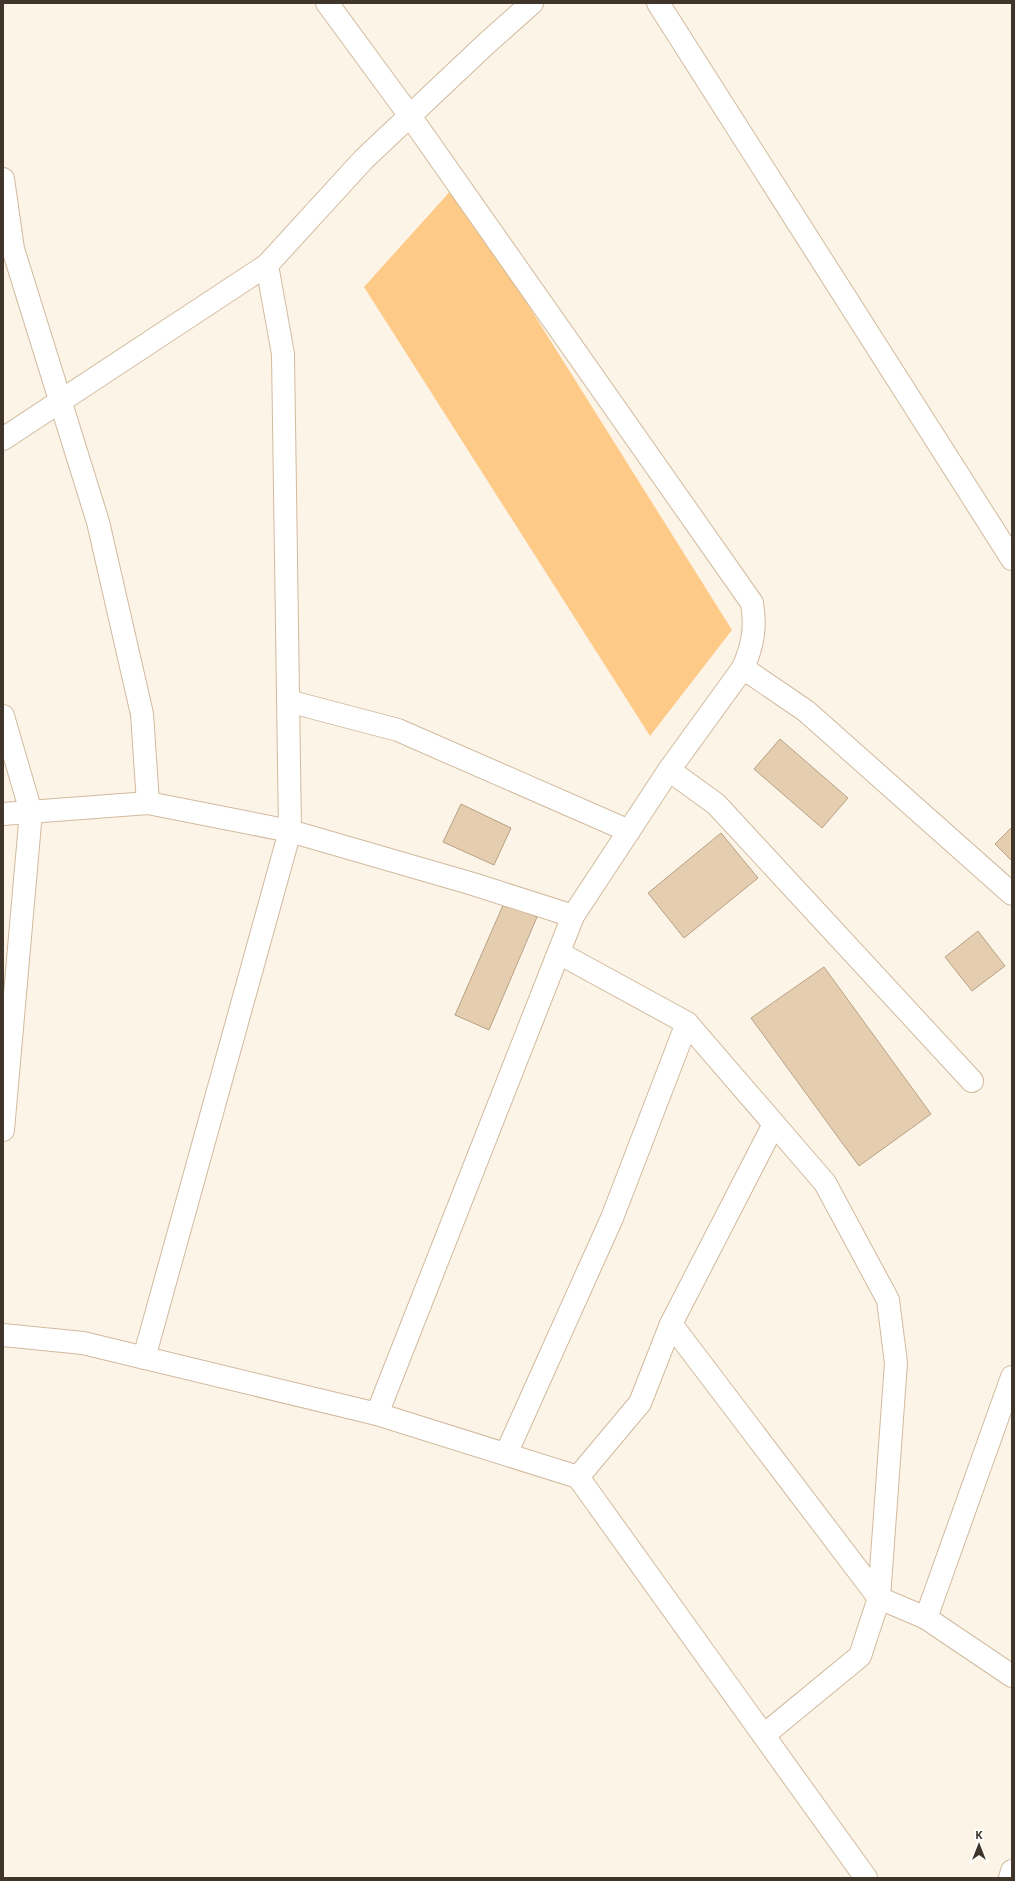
<svg xmlns="http://www.w3.org/2000/svg" width="1015" height="1881" viewBox="0 0 1015 1881" font-family="Roboto,sans-serif">
  <rect width="100%" height="100%" fill="#fdf4e8"/>
  <path fill="#feca88" d="M 454,187 L 732,630 L 650,736 L 364,287 Z"/>
  <g fill="#e5cdb0" stroke="#b7a185">
    <path d="M 780,739 L 848,798 L 822,828 L 754,769 Z"/>
    <path d="M 461,804 L 511,828 L 494,865 L 443,842 Z"/>
    <path d="M 1012,827 L 1012,861 L 995,844 Z"/>
    <path d="M 721,833 L 758,878 L 684,938 L 648,893 Z"/>
    <path d="M 504,903 L 537,917 L 489,1030 L 455,1015 Z"/>
    <path d="M 978,931 L 1005,966 L 972,991 L 945,957 Z"/>
    <path d="M 824,967 L 931,1114 L 859,1166 L 751,1018 Z"/>
  </g>
  <g fill="none" stroke-linecap="round" stroke-linejoin="round">
    <defs>
      <g id="minor">
        <path d="M 327,3 L 410,116 L 752,603 C 756,627 753,645 743,668"/>
        <path d="M 658,3 L 1012,559"/>
        <path d="M 3,179 L 13,249 L 98,522 L 142,714 L 148,803"/>
        <path d="M 267,265 L 364,159 L 487,43 L 532,3"/>
        <path d="M 3,439 L 267,265 L 283,354 L 290,831 L 144,1358"/>
        <path d="M 288,701 L 398,730 L 629,831"/>
        <path d="M 3,716 L 31,812 L 3,1130"/>
        <path d="M 669,770 L 716,804 L 972,1081"/>
        <path d="M 3,814 L 148,803 L 290,831 L 473,884 L 573,916"/>
        <path d="M 559,953 L 687,1023 L 825,1183 L 888,1300 L 896,1363 L 879,1598 L 860,1656 L 764,1735"/>
        <path d="M 671,1324 L 879,1598 L 926,1618 L 1012,1676"/>
        <path d="M 3,1335 L 83,1343 L 377,1414 L 578,1477 L 866,1878"/>
        <path d="M 377,1414 L 573,916 L 669,770 L 743,668 L 806,711 L 1012,894"/>
        <path d="M 506,1454 L 612,1218 L 687,1023"/>
        <path d="M 578,1477 L 640,1403 L 671,1324 L 774,1124"/>
        <path d="M 926,1618 L 1012,1377"/>
        <path d="M 1010,1878 L 1012,1871"/>
      </g>
    </defs>
    <use href="#minor" stroke="#d1ba9d" stroke-width="24"/>
    <use href="#minor" stroke="#fff" stroke-width="22"/>
  </g>
  <rect width="1015" height="1881" fill="none" stroke="#3f352a" stroke-width="8"/>
  <g transform="translate(979 1845)" stroke="#ffffff" stroke-width="3" paint-order="stroke">
  <path d="M0-3L7 15L0 10L-7 15Z" fill="#3f352a"/>
  <text y="-6" font-size="11" font-weight="bold" text-anchor="middle" fill="#3f352a">K</text>
  </g>
</svg>
